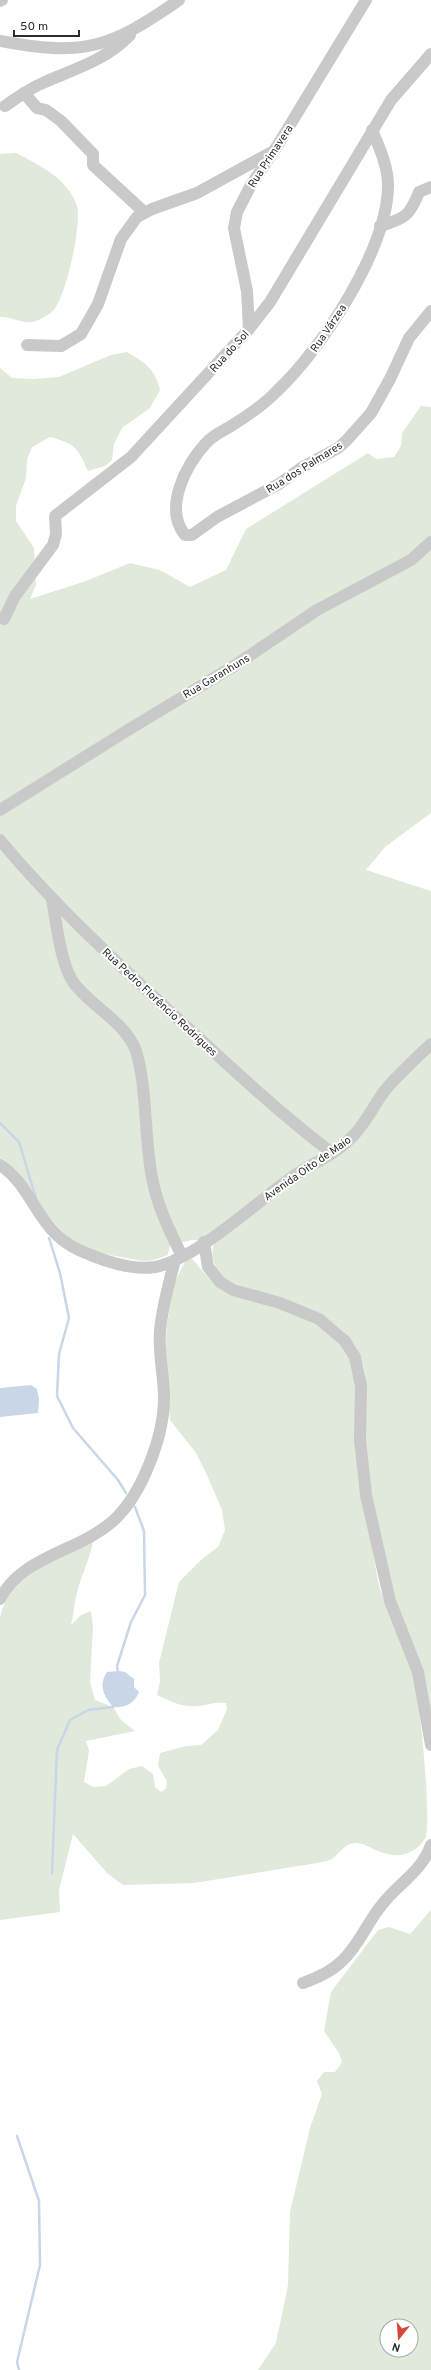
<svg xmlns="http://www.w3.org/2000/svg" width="431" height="2370" viewBox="0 0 431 2370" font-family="Overpass,sans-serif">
  <rect width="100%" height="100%" fill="#fff"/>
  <g fill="#e0e9da" fill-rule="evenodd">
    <path d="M 16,153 C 39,165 69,179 77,206 C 82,224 66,299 52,312 C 48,315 38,321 33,322 C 23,324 10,316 0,317 L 0,154 Z"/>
    <path d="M 127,352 C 145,363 155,368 160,390 L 150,408 L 122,428 L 114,444 L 112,460 L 105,466 L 88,471 C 77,447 76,444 50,437 L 32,447 L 27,459 L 26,478 L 16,506 L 16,521 L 34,548 L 36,585 L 30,599 L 86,581 L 130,563 L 160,570 L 190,587 L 226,570 L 246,529 L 368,453 L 376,459 L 394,457 L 401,446 L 402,433 L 421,406 L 431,407 L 431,813 L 385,847 L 366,870 L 431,891 L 431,1721 C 412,1661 395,1602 382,1540 C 378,1523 373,1505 370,1487 C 368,1467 366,1445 365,1424 C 364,1401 369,1374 359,1352 C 351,1335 330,1319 312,1311 C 278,1297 201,1294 214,1242 L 192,1240 L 170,1245 L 168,1255 C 146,1264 144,1261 121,1257 C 107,1255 87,1250 75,1242 C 46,1221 29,1185 3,1159 L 0,1164 L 0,368 L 12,378 L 34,379 L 59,377 L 111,355 Z"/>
    <path d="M 192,1259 C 203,1270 212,1286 227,1292 C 267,1309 312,1308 343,1346 C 367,1374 352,1440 358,1477 C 361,1499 366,1520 371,1541 C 374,1557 376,1573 380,1589 C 388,1616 404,1641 412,1668 C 420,1697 431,1813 426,1837 C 414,1856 398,1859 378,1851 C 370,1848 363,1842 355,1843 C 344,1844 340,1853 332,1859 C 328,1861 322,1862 317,1863 L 194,1883 L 123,1885 L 108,1874 L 73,1834 L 59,1890 L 60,1912 L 0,1920 L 0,1617 C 10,1573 58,1561 93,1541 C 90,1560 81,1575 77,1593 C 74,1603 74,1614 71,1625 L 81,1615 L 91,1611 L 93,1626 L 90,1682 L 95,1700 L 113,1707 L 121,1720 L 135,1731 L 86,1741 L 89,1751 L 84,1782 L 93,1787 L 106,1786 L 129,1769 L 142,1766 L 153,1774 L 155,1787 L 161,1792 L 166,1789 L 167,1781 L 158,1766 L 160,1753 L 186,1746 L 201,1745 L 218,1730 L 227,1709 L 226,1703 C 216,1701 208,1705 198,1706 C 183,1708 170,1701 157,1695 L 160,1681 L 159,1663 L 179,1582 L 202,1559 L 218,1547 L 225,1530 L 222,1510 L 206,1473 L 196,1453 L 170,1420 L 165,1352 L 167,1324 L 174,1283 L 186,1260 Z"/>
    <path d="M 431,1910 L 431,2370 L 258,2370 L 276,2343 L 288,2285 L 290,2212 L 310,2128 L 322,2094 L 317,2081 L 324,2072 L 335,2072 L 342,2062 L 339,2053 L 324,2031 L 331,1992 L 378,1930 L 389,1927 L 410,1934 ZM 387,2326 L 411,2326 L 411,2350 L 387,2350 Z"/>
  </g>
  <g fill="#c8d6e7">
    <path d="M 31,1385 L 37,1389 L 39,1399 L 38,1413 L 0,1417 L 0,1388 Z"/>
    <path d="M 119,1671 L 125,1672 L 134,1679 L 134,1687 L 139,1692 C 134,1704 125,1708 113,1707 C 104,1696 98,1686 107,1672 Z"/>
  </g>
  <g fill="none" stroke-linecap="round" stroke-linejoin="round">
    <g stroke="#c8d6e7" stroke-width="2.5">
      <path d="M 0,1123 L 19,1142 L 36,1198"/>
      <path d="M 49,1238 L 60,1273 L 69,1318 L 59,1354 L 57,1396 L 73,1428 L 118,1480 L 126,1493"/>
      <path d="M 118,1673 L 117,1666 L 131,1622 L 145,1595 L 144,1531 L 135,1507"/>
      <path d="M 52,1873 L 57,1750 L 70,1720 L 88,1710 L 113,1707 L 114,1705"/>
      <path d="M 17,2136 L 39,2201 L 40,2265 L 17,2362 L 19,2370"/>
    </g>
    <g stroke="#c9c9c9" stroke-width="12">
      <path d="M 0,1 L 2,0"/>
      <path d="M 0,41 C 84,57 110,48 179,0"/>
      <path d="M 24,93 L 37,108 L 46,110 L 61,121 L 93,154 L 93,165 L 144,212"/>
      <path d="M 5,106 C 18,97 30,88 45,82 C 75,69 106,60 130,35"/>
      <path d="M 372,130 C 379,147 388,166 388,185 C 388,248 322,349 277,391 C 264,405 247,416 231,426 C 223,431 213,435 206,443 C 186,465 163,508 185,535 L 192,535 L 217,517 L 279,484 L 301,468 L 338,448 L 346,441 L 371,413 L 390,379 L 409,338 L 431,311"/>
      <path d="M 380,226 C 404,219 410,216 419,192 L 431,187"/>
      <path d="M 249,329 L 247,291 L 234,228 L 237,212 L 251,185 L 279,143 L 366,0"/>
      <path d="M 27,345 L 61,346 L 81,334 L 98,304 L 121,239 L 137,217 L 152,209 L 197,193 L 270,153"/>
      <path d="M 4,619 L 15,596 L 53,545 L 56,534 L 55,516 L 131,457 L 249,329 L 270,302 L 391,100 L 431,54"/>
      <path d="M 0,810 L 128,730 L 234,666 L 317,610 L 411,560 L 431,542"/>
      <path d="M 0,840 C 54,905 115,961 177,1018 C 227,1064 277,1111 332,1153"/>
      <path d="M 52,900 C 57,924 60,962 73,982 C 91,1007 125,1021 136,1051 C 146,1082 145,1132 150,1165 C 154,1199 167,1226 182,1256"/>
      <path d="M 0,1165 C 34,1187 36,1230 79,1250 C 101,1260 130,1271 155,1267 C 199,1258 259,1199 298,1173 C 316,1162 337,1153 351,1138 C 366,1124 374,1104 386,1089 C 400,1073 416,1058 431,1044"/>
      <path d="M 204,1242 L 208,1267 L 220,1282 L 233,1290 L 280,1303 L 319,1319 L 345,1341 L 355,1357 L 361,1386 L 360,1440 L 366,1495 L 390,1601 L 418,1672 L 431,1745"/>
      <path d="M 0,1599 C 22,1556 78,1552 113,1521 C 142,1495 164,1436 164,1398 C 164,1375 158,1354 160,1331 C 162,1307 169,1283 175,1260"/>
      <path d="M 303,1983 C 317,1978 331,1972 342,1961 C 359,1945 367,1923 381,1906 C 397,1884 422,1872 431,1845"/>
    </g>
  </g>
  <g text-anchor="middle" stroke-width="4" stroke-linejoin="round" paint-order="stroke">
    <g font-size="11" fill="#2c2c2c" stroke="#fff">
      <text transform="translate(270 156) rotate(-57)" y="4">Rua Primavera</text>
      <text transform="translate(328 328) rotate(-56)" y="4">Rua Várzea</text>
      <text transform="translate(229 351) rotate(-48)" y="4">Rua do Sol</text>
      <text transform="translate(304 467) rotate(-32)" y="4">Rua dos Palmares</text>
      <text transform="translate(216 676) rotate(-31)" y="4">Rua Garanhuns</text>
      <text transform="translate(160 1002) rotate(43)" y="4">Rua Pedro Florêncio Rodrigues</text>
      <text transform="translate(307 1168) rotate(-35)" y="4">Avenida Oito de Maio</text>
    </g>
  </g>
  <g transform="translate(399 2338) rotate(197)"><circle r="19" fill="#ffffff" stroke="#ababab"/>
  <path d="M0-3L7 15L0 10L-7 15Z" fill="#d6473b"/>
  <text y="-6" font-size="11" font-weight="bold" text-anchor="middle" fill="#2c2c2c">N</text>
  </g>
  <path d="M14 30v6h65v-6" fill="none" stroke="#2c2c2c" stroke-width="2"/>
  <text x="20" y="30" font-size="12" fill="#2c2c2c" stroke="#ffffff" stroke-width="3" paint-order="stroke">50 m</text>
</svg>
